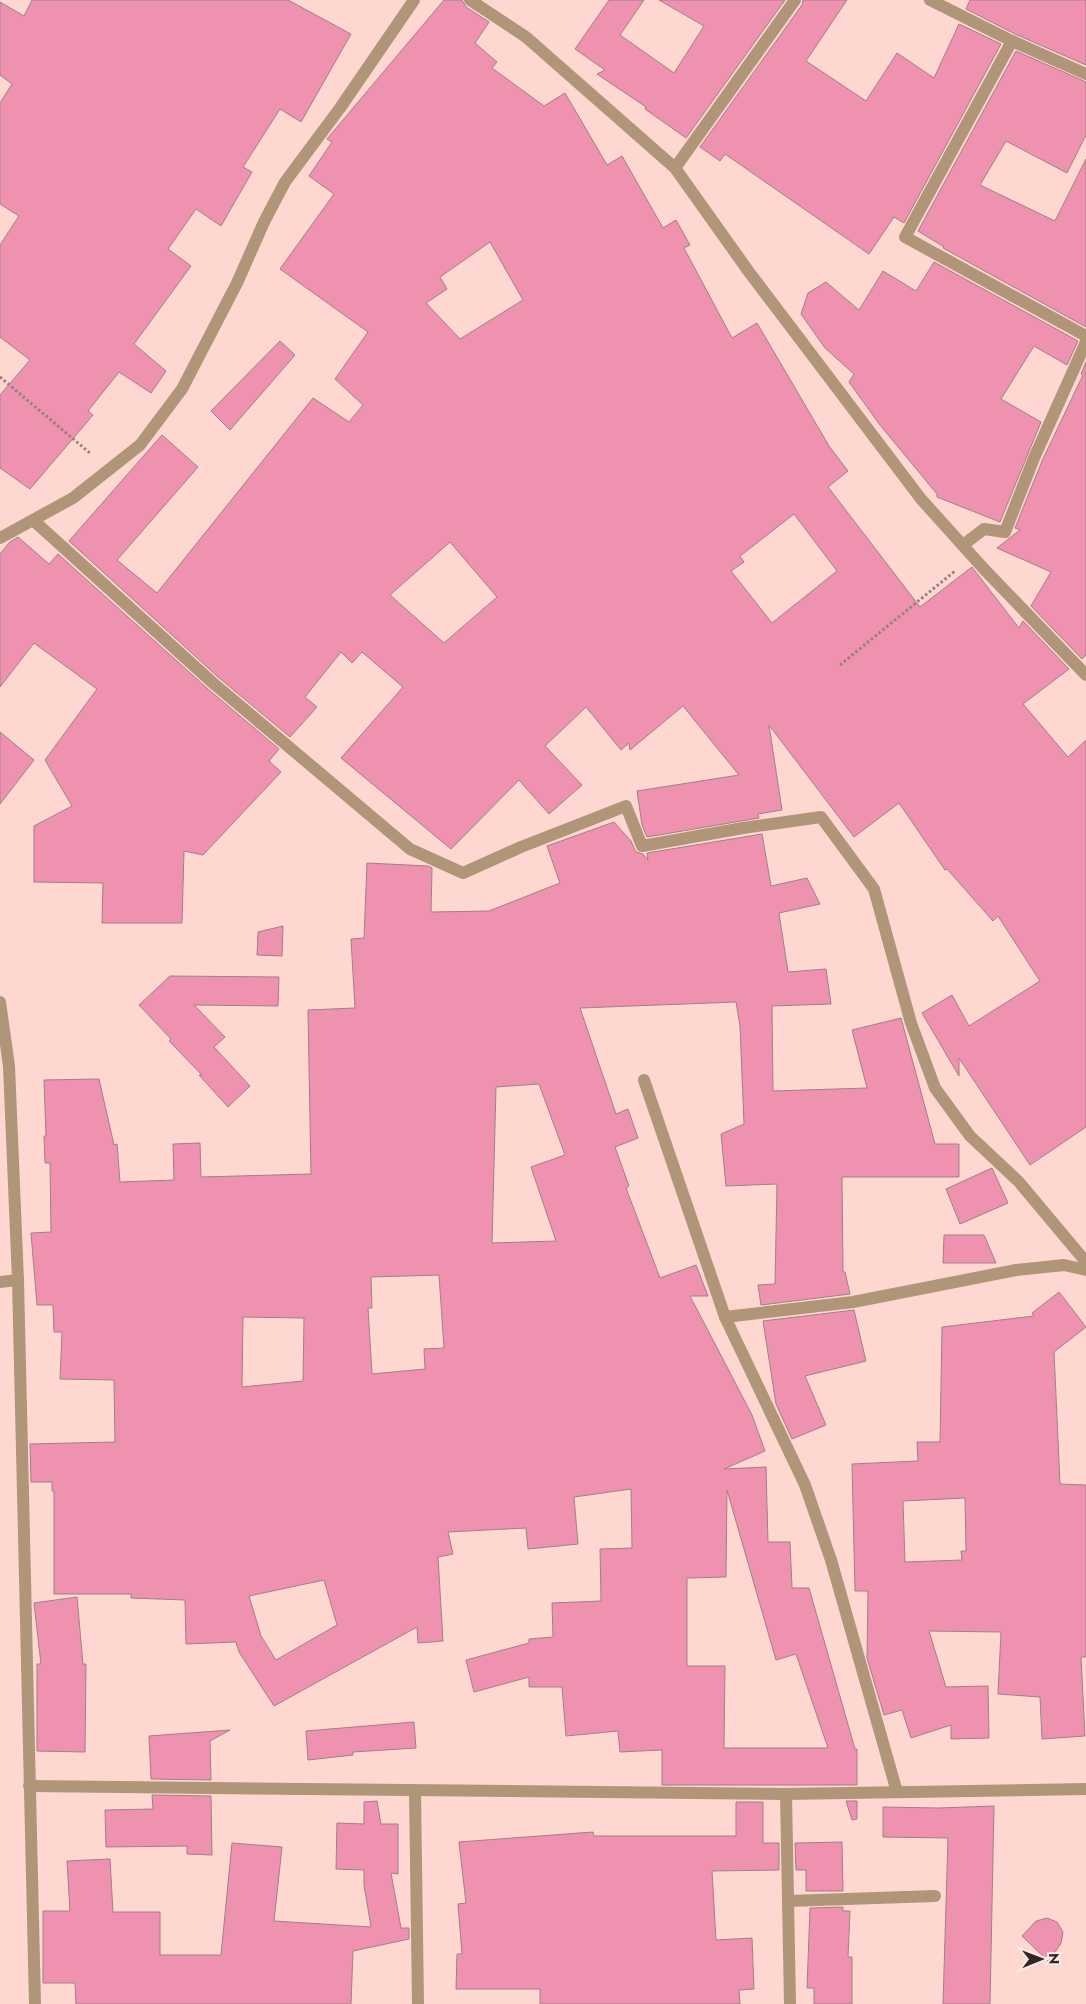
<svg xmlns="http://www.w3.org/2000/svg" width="1086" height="2004" viewBox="0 0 1086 2004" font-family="Jost,sans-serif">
  <rect width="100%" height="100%" fill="#fed8d0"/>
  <g fill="#ee92b0" stroke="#a17f89" fill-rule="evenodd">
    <path d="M 32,0 L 288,0 L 351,34 L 301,122 L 280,109 L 243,167 L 252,172 L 221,226 L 196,209 L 168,249 L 191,266 L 134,344 L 166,371 L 151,393 L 119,372 L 88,411 L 93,415 L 30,489 L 0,468 L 0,395 L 30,360 L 0,337 L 0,245 L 19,216 L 0,204 L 0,103 L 12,84 L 0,75 L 0,2 L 24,16 Z"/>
    <path d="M 444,0 L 462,0 L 466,7 L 489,22 L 475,43 L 497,62 L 492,68 L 544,106 L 565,93 L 607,165 L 622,156 L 663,228 L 676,220 L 690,245 L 684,248 L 732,338 L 757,323 L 829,446 L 848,471 L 828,487 L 920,607 L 972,567 L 1019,628 L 1023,621 L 1069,669 L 1023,704 L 1068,757 L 1086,740 L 1086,1127 L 1030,1165 L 959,1058 L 959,1076 L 922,1013 L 952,995 L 969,1026 L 1040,981 L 998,916 L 993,921 L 947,869 L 945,870 L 899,803 L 854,837 L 769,725 L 782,810 L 758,814 L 759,818 L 647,837 L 642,825 L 637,791 L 739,775 L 683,706 L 630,750 L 629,743 L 621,750 L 586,707 L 545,746 L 582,785 L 549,814 L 519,780 L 451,849 L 341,758 L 403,687 L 362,652 L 352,663 L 341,652 L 305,697 L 317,707 L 290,737 L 218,677 L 69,541 L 162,435 L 198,467 L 117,560 L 157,593 L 313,398 L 349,422 L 363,405 L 335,379 L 368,332 L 280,269 L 334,194 L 309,176 L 332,142 L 327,139 ZM 490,242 L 523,300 L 460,339 L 426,303 L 447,289 L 440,277 ZM 794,514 L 837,571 L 772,623 L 731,571 L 744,562 L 740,556 ZM 450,542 L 497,597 L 444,643 L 390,595 Z"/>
    <path d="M 609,0 L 644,0 L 620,35 L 674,73 L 704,26 L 659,0 L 785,0 L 686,138 L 645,109 L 646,107 L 597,74 L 605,70 L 575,49 Z"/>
    <path d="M 803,0 L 847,0 L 806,61 L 866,101 L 897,53 L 934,78 L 959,24 L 1001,44 L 904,223 L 894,217 L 869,254 L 725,154 L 720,161 L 700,147 L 802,5 Z"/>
    <path d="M 970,0 L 1086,0 L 1086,65 L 1015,34 L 966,9 Z"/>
    <path d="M 1016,51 L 1086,82 L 1086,135 L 1067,173 L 1006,141 L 980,185 L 1055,221 L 1086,159 L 1086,327 L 943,248 L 944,247 L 918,231 Z"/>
    <path d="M 934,262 L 1078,341 L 1067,365 L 1034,346 L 1001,399 L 1041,422 L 1000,522 L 937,497 L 937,494 L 880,425 L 849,382 L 854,374 L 825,348 L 801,314 L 808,293 L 826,282 L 859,310 L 883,271 L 916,291 Z"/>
    <path d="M 280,341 L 295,355 L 230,430 L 211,411 Z"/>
    <path d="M 1086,362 L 1086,655 L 1082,659 L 1031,606 L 1051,572 L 997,548 L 1020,530 L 1015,528 L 1042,461 L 1083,375 L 1081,374 Z"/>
    <path d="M 18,537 L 49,564 L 58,554 L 208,689 L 279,749 L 269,761 L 281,772 L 203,855 L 184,851 L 182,923 L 102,923 L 103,883 L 34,882 L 34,826 L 72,806 L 45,760 L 97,689 L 34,643 L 0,687 L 0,554 L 10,542 Z"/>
    <path d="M 0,732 L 34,760 L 0,804 Z"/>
    <path d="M 614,822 L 631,841 L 636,852 L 643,854 L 648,860 L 647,853 L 762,834 L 771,886 L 807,878 L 820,904 L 779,913 L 788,972 L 826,969 L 831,1004 L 772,1006 L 773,1091 L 867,1088 L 852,1030 L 901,1018 L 935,1144 L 959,1144 L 959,1177 L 842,1177 L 843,1272 L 845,1272 L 850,1294 L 761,1305 L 758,1285 L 775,1284 L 777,1184 L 726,1186 L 721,1134 L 744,1124 L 740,1026 L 736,1002 L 580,1008 L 616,1114 L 628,1109 L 638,1138 L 615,1147 L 629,1186 L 626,1188 L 660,1278 L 696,1265 L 708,1296 L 690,1296 L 752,1415 L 765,1451 L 724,1469 L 766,1467 L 768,1542 L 790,1542 L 792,1588 L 809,1588 L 855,1749 L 857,1749 L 857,1785 L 662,1785 L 662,1750 L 620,1752 L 618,1731 L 566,1736 L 562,1687 L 529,1687 L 529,1677 L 474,1692 L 466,1660 L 529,1643 L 529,1639 L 553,1637 L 552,1603 L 601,1601 L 600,1549 L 632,1548 L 631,1489 L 574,1497 L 578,1544 L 528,1549 L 526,1528 L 448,1532 L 453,1554 L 438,1557 L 443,1641 L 418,1643 L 417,1627 L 274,1706 L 239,1652 L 236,1642 L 186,1644 L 185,1600 L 131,1598 L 131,1594 L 54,1594 L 54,1491 L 52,1491 L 52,1482 L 31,1482 L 30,1444 L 115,1442 L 114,1380 L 60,1379 L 62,1332 L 54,1332 L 53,1305 L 37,1305 L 31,1233 L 51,1232 L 50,1163 L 45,1163 L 44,1136 L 46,1136 L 44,1080 L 99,1079 L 114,1145 L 117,1144 L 120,1182 L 174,1180 L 173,1144 L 200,1143 L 201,1177 L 311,1174 L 308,1010 L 355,1008 L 351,939 L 364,938 L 367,863 L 428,866 L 432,868 L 431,912 L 489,911 L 560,883 L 547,846 ZM 539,1084 L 565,1155 L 531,1167 L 556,1241 L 492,1243 L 496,1087 ZM 439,1275 L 444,1348 L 424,1349 L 425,1369 L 372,1374 L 368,1308 L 372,1308 L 371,1277 ZM 243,1317 L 304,1318 L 303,1381 L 242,1387 ZM 727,1490 L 776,1660 L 796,1654 L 828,1748 L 724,1748 L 725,1666 L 687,1666 L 687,1578 L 726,1577 ZM 324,1580 L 337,1625 L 276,1660 L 261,1636 L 249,1596 Z"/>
    <path d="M 283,926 L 282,956 L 257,955 L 258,932 Z"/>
    <path d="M 170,976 L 279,977 L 278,1006 L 194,1005 L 225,1037 L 214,1047 L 250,1086 L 228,1107 L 199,1075 L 202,1075 L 169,1041 L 171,1039 L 139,1005 Z"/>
    <path d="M 992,1168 L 1008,1203 L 960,1224 L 946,1189 Z"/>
    <path d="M 944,1235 L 984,1235 L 996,1263 L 943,1263 Z"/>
    <path d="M 1059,1292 L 1086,1327 L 1054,1352 L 1060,1484 L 1086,1485 L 1086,1657 L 1081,1657 L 1085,1736 L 1042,1739 L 1040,1697 L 998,1694 L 1001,1632 L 929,1631 L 946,1687 L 988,1686 L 989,1738 L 951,1739 L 951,1725 L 911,1738 L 902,1710 L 884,1715 L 867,1658 L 868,1591 L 855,1591 L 852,1464 L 918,1461 L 917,1442 L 940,1442 L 942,1327 L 1034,1316 L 1032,1313 ZM 965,1498 L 966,1551 L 961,1551 L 962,1560 L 905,1562 L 903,1501 Z"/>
    <path d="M 854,1310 L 866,1361 L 805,1376 L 826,1425 L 792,1439 L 776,1404 L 763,1321 Z"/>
    <path d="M 77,1597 L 83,1664 L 86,1664 L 85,1752 L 37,1751 L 37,1664 L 41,1664 L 34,1603 Z"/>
    <path d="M 414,1722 L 416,1748 L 353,1752 L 353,1755 L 308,1760 L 306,1731 Z"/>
    <path d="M 230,1730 L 210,1741 L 211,1780 L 151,1779 L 149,1736 Z"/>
    <path d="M 152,1795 L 211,1796 L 212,1855 L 187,1854 L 187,1846 L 106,1847 L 105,1810 L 153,1809 Z"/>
    <path d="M 377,1801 L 381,1824 L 398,1824 L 398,1874 L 391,1873 L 401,1928 L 409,1928 L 409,1939 L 353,1951 L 351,2004 L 76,2004 L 75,1983 L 43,1983 L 43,1911 L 70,1911 L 67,1861 L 110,1859 L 113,1912 L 160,1912 L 160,1955 L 221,1955 L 232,1843 L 282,1847 L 274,1921 L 371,1927 L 364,1885 L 364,1870 L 336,1869 L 337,1823 L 364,1824 L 364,1802 Z"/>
    <path d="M 846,1801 L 857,1801 L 857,1819 L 852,1820 Z"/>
    <path d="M 736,1802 L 763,1802 L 763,1843 L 779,1843 L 779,1870 L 712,1871 L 716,1940 L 752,1938 L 754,1989 L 739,1990 L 740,2004 L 540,2004 L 540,1989 L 456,1989 L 457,1954 L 462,1954 L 458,1904 L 466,1903 L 459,1842 L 593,1832 L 594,1836 L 736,1836 Z"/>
    <path d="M 994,1806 L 990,2004 L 943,2004 L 948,1838 L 883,1837 L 883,1807 L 938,1808 Z"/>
    <path d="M 842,1842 L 843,1891 L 806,1891 L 806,1870 L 796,1870 L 795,1843 Z"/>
    <path d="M 843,1907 L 843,1911 L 850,1911 L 848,1957 L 852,1957 L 852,2004 L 814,2004 L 814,1988 L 807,1988 L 810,1908 Z"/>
    <path d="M 1047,1918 L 1057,1922 L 1063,1932 L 1061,1943 L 1049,1962 L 1022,1936 L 1036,1921 Z"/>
  </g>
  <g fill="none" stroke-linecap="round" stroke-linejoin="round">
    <g stroke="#997f79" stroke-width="3" stroke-dasharray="2.5 2.5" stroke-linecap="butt">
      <path d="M 0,377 L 91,454"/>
      <path d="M 840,665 L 955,571"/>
    </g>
    <path stroke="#b19579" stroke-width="12" d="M 788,1901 L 935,1896"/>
    <g stroke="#b19579" stroke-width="12">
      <path d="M 470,0 L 526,37 L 675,168 L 749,272 L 921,499 L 984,569 L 1086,675"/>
      <path d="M 930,0 L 1012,41 L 1086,74"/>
      <path d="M 1012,41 L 905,237 L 1086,336"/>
      <path d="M 675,168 L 795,0"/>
      <path d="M 33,520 L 213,683 L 410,849 L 463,873 L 521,847 L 626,806 L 642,846 L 743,828 L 821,817 L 874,889 L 911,1023 L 935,1088 L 970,1136 L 1019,1182 L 1086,1262"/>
      <path d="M 0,538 L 73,498 L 140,445 L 182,389 L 237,283 L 264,222 L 285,182 L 340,108 L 414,0"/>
      <path d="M 963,545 L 984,529 L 1005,532 L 1034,458 L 1086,342"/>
      <path d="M 0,1002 L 9,1066 L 18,1280 L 35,2004"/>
      <path d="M 644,1080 L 725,1317 L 805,1485 L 831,1560 L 897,1792"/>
      <path d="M 0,1282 L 18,1280"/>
      <path d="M 725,1317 L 853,1302 L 1016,1270 L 1064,1265 L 1086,1270"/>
      <path d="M 29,1786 L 786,1794 L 1086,1789"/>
      <path d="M 415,1791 L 418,2004"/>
      <path d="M 786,1794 L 790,2004"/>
    </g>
  </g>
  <g transform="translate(1041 1959) rotate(89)" stroke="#fbebe8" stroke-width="4" paint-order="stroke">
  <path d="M0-4L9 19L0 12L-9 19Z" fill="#332522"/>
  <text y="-8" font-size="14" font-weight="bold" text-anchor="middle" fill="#332522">N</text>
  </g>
</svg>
